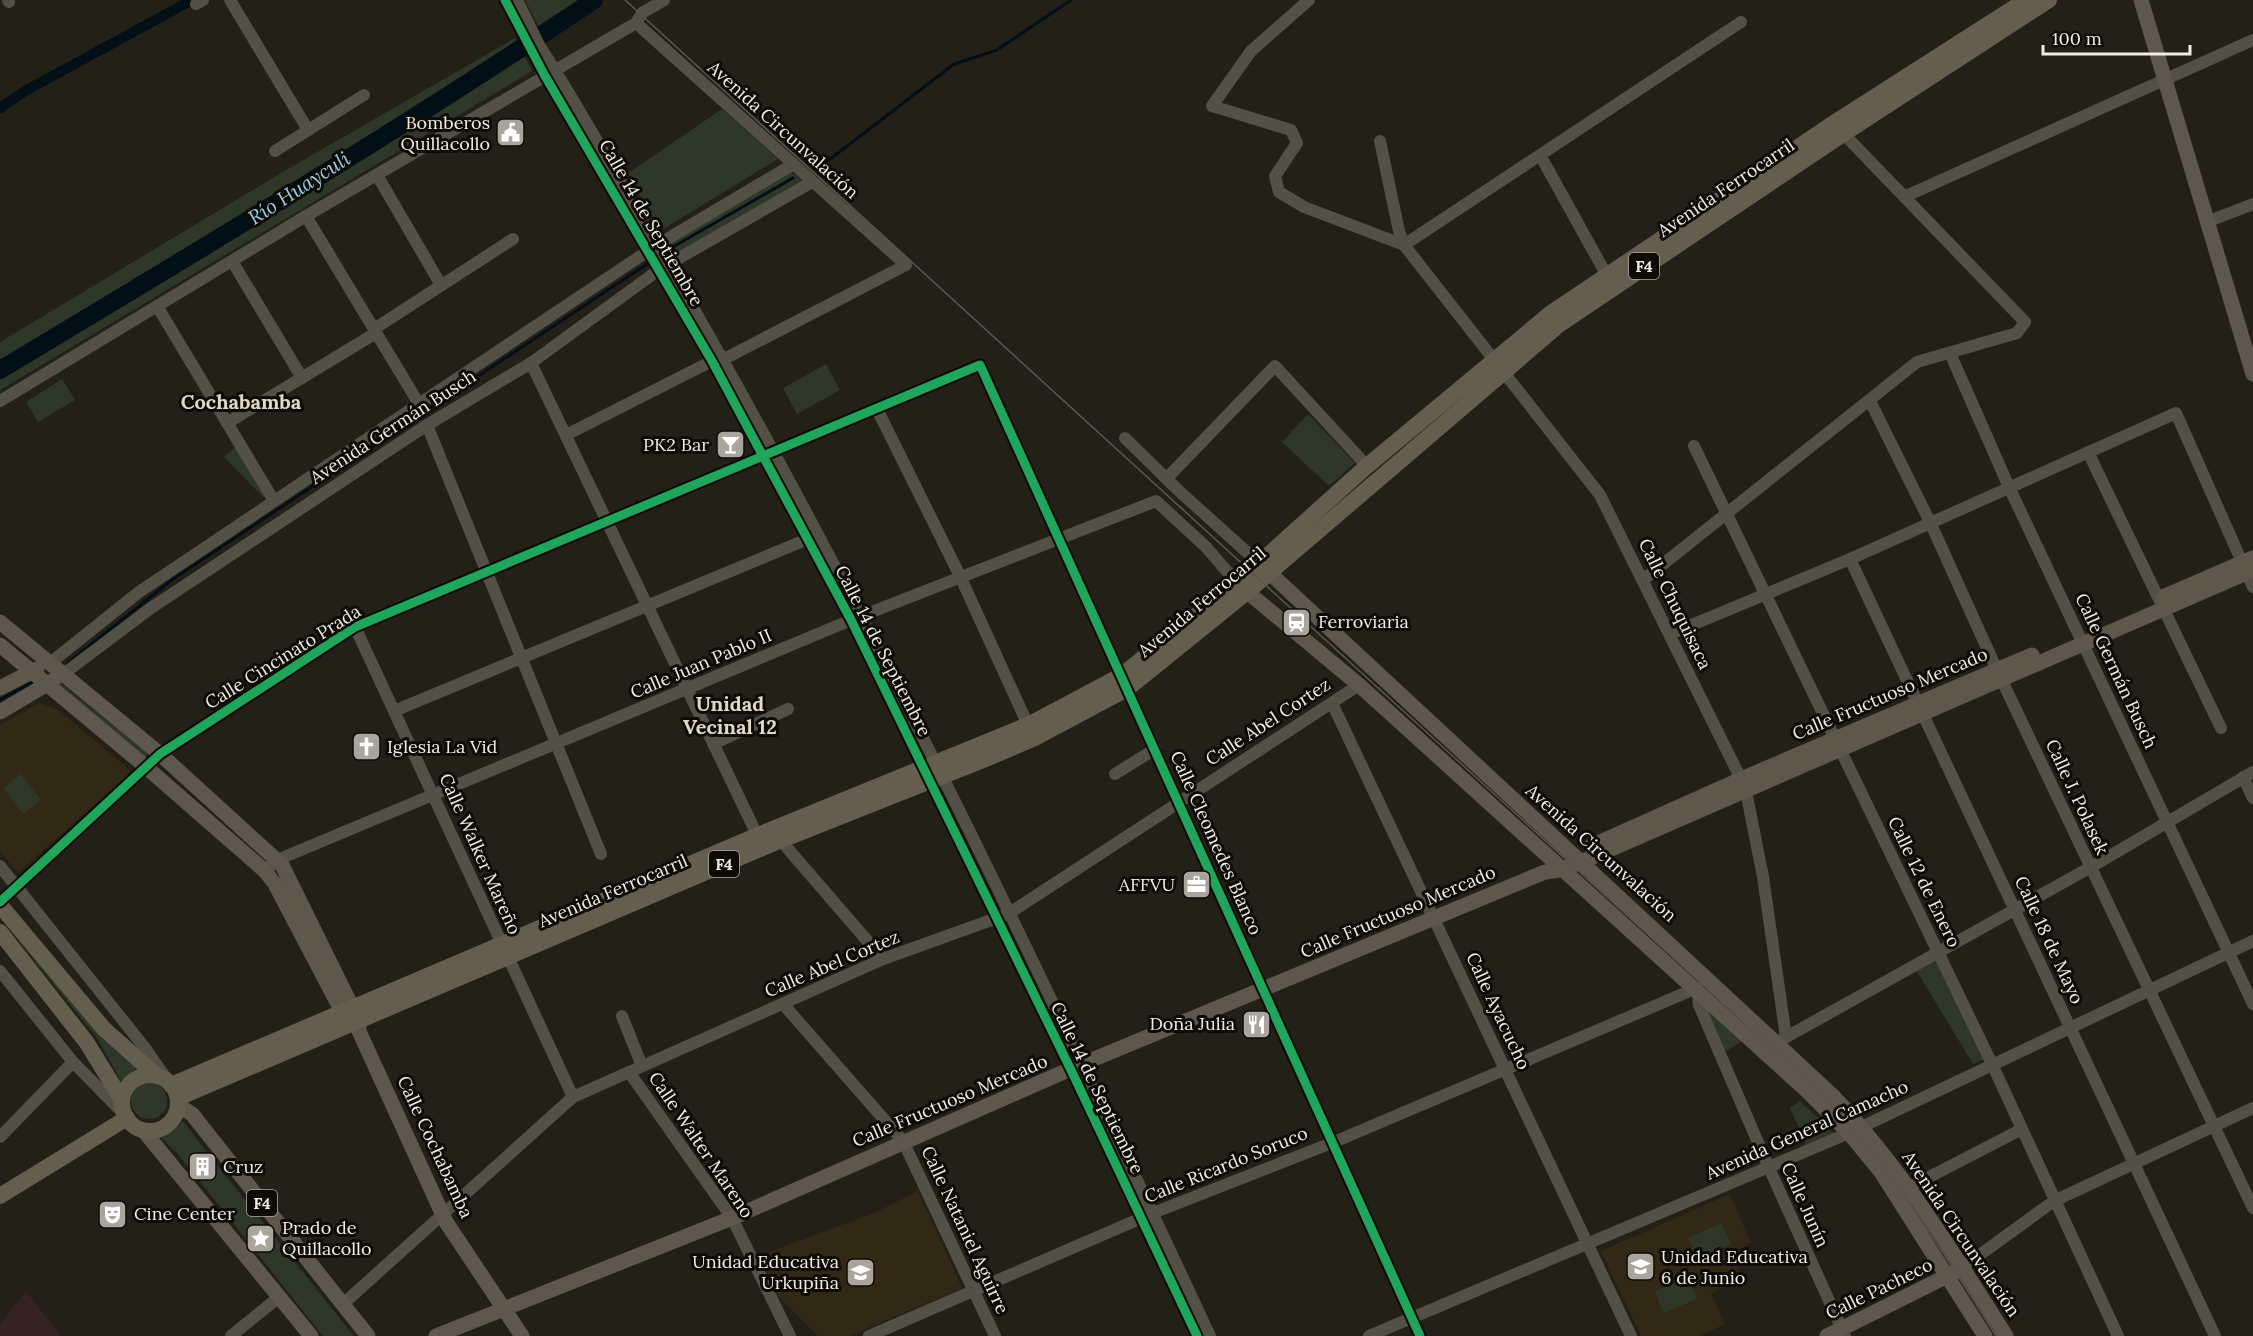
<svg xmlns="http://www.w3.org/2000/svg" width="2253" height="1336" viewBox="0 0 2253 1336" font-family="Lora,serif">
  <rect width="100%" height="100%" fill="#232018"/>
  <path fill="#342322" d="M 26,1291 L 42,1312 L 61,1336 L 0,1336 L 0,1324 Z"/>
  <g fill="#312916">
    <path d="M 40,703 L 57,709 L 130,770 L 129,774 L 20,871 L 14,869 L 0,851 L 0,725 Z"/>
    <path d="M 918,1191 L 962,1288 L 849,1336 L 818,1336 L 777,1295 L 758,1256 L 874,1213 Z"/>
    <path d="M 1730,1194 L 1751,1243 L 1731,1253 L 1741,1275 L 1711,1294 L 1725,1324 L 1700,1336 L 1641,1336 L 1601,1251 Z"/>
  </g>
  <g fill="#2e3728">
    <path d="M 525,0 L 582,0 L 540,29 Z"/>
    <path d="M 515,38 L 532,71 L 0,390 L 0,342 L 281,173 Z"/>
    <path d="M 722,109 L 778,159 L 665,228 L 658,226 L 627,174 Z"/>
    <path d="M 791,172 L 803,182 L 672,259 L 665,246 Z"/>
    <path d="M 826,364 L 840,390 L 797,414 L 783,388 Z"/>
    <path d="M 62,379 L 75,400 L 38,422 L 26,402 Z"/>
    <path d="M 1308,414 L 1355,463 L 1329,486 L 1282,442 Z"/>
    <path d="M 238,445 L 267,492 L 263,497 L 224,457 Z"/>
    <path d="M 60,683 L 149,754 L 145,757 L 59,685 Z"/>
    <path d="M 21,774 L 41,800 L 23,814 L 3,788 Z"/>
    <path d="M 0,914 L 98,1035 L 136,1068 L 121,1081 L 97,1038 L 0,918 Z"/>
    <path d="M 1935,958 L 1983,1055 L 1983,1060 L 1973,1064 L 1915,968 Z"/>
    <path d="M 1704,1007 L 1744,1040 L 1721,1054 Z"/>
    <circle cx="149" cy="1101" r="18"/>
    <path d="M 1800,1101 L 1835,1134 L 1807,1147 L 1790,1108 Z"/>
    <path d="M 183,1121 L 206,1151 L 354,1336 L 323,1336 L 177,1153 L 161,1138 L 173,1131 Z"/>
    <path d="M 1721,1223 L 1731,1244 L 1698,1259 L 1688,1238 Z"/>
    <path d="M 1688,1277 L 1697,1299 L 1663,1313 L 1655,1291 Z"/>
  </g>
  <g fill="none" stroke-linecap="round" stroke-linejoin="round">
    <g stroke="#030f17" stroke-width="3">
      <path d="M 825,163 L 954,64 L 997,50 L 1071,0"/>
      <path d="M 671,248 L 793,178"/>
      <path d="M 68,663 L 173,579 L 650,262"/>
      <path d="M 0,700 L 31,683"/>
    </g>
    <path stroke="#030f17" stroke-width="10" d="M 0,108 L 25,91 L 192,0"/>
    <path stroke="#030f17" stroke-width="18" d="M 0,370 C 200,250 400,130 594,0"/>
    <g stroke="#535046" stroke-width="12">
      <path d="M 8,0 L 9,2"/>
      <path d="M 230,0 L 308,130"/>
      <path d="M 505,0 L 545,76 L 712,361 L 851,620 L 1071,1070 L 1197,1336"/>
      <path d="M 517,0 L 539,45 C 580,108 616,175 654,240 C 861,593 1037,965 1210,1336"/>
      <path d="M 1309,0 L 1251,51 L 1212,106 L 1291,130 L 1297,143 L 1275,176 L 1279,192 L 1304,207 L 1404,245"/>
      <path d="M 196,4 L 203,0"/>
      <path d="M 1380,141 L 1399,231 L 1404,245 L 1600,495 L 1741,779 L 1746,791 L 1763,877 L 1786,1037"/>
      <path d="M 275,151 L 364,95"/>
      <path d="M 1540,155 L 1611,283"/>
      <path d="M 377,175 L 441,285"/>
      <path d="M 1906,196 L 2253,40"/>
      <path d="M 306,216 L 419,404"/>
      <path d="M 2209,221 L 2253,204"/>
      <path d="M 1404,245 L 1741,22"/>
      <path d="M 232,261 L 302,378"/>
      <path d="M 157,306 L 274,501"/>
      <path d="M 374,329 L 513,239"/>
      <path d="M 1950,353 L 2009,487 L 2253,1004"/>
      <path d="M 531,363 L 760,841"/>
      <path d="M 0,401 L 306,216 L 636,23 L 642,13 L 664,0"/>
      <path d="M 1870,401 L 1930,522 L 1997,670 L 2253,1208"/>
      <path d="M 877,409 L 960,576 L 1028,725"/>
      <path d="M 227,423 L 376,333"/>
      <path d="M 427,425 L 601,854"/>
      <path d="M 568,434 L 712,361 L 724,359 L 906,265 L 636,23"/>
      <path d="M 1125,438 L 1179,491 L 1259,563"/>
      <path d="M 1694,446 L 1992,1064 L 2118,1336"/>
      <path d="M 2088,452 L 2221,728"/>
      <path d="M 1168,477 L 1275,366 L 1367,466"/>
      <path d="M 1850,559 L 2215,1336"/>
      <path d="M 1643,580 L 1917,362 L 2017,333 L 2025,322 L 1838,128"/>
      <path d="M 355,627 L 573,1097"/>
      <path d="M 1670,634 L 1850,559 L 2176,413 L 2253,587"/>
      <path d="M 49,664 L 139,592 L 419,404 L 657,245 L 792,165"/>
      <path d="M 62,675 L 151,608 L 427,425 L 531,363 L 660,269 L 812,182"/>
      <path d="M 1332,703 L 1631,1336"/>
      <path d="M 394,711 L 815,536"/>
      <path d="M 713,744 L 788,709"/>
      <path d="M 1115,774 L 1155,749"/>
      <path d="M 2243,777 L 2253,798"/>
      <path d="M 776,835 L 883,959"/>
      <path d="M 0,866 L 145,1048 L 168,1081"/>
      <path d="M 265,871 L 277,860 L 851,620 L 1156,501 L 1206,547 L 1237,583"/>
      <path d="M 0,902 L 160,754 L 355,627 L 980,365 L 1420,1336"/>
      <path d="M 0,971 L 73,1062 L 125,1115"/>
      <path d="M 783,1004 L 903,1141 L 995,1336"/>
      <path d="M 622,1016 L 642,1066"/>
      <path d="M 1781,1040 L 2091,867 L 2253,772"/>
      <path d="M 629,1072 L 732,1218 L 790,1336"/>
      <path d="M 0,1137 L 73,1062"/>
      <path d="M 1910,1187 L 2020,1130"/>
      <path d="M 1963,1267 L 2054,1201 L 2253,1108"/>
      <path d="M 343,1304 L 573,1097 L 883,959 L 1008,914 L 1359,685"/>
      <path d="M 231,1336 L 279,1297"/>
      <path d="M 869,1336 L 1153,1213 L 1334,1142 L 1697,988 L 1699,1005 L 1769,1168 L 1845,1336"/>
      <path d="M 1369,1336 L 1849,1133 L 2253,941"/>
    </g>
    <g stroke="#5d584b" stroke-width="15">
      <path d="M 2141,0 L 2253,374"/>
      <path d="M 1261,565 L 1833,1096 C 1901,1168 1953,1252 2006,1336"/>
      <path d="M 1239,585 L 1359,685 L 1805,1089 L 1849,1133 L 1881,1172 L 1985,1336"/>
      <path d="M 2163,597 L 2253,558"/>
      <path d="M 0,622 L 160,754 L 282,865 L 359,1021 L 359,1031 L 446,1222 L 522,1336"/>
      <path d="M 0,645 L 145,766 L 265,871 L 275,884 L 348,1023"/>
      <path d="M 0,688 L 37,669"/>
      <path d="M 0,712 L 54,680"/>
      <path d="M 1591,846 L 1741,779 L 2032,655"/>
      <path d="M 178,1105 L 192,1114 L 368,1336"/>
      <path d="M 143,1130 L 311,1336"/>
      <path d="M 436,1336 L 732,1218 L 1082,1064 L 1545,872 L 1560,870 L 1581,862 L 2253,570"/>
      <path d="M 1827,1336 L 1955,1272"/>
    </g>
    <g stroke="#645e4f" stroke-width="16">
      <path d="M 0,905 L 104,1029 L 157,1076"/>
      <path d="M 0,932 L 87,1043 L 122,1100"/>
      <circle cx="150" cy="1103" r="28"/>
      <path d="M 171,1085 L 758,835 L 1028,725 L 1122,675 L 1237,583 L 1367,466 L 1551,313 L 1834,123 L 2026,0"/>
      <path d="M 178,1098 L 779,841 L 988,758 L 1033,739 L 1127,689 L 1247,592 L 1560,324 L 1843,134 L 2049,0"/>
      <path d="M 0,1196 L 127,1118"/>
    </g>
    <path stroke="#5a5750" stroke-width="1.5" d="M 625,0 L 1803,1076 C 1881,1154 1938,1243 1996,1336"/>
    <defs>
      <g id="cycleway">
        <path d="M 505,0 L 545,76 L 712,361 L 851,620 L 1071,1070 L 1197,1336"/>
        <path d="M 0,902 L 160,754 L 355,627 L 980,365 L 1420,1336"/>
      </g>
    </defs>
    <use href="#cycleway" stroke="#0e0b06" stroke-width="13"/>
    <use href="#cycleway" stroke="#20a55d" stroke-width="9"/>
  </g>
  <defs>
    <symbol id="civic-square" viewBox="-11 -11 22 22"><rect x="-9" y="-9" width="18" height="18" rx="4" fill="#a9a59d" stroke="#0e0b06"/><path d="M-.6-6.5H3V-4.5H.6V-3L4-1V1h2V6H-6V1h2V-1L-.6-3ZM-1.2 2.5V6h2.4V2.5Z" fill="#fff"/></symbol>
    <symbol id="bar-square" viewBox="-11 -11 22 22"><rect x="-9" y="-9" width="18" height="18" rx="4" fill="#a9a59d" stroke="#0e0b06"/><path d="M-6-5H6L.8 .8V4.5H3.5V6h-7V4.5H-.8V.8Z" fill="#fff"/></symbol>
    <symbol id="station-square" viewBox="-11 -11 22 22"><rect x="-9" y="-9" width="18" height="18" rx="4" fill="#a9a59d" stroke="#0e0b06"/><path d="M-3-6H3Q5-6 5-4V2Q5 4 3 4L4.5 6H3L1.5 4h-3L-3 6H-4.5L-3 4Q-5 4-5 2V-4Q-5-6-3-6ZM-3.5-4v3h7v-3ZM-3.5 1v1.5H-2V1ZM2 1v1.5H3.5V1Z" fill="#fff"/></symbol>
    <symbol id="church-square" viewBox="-11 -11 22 22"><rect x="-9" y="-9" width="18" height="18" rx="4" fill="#a9a59d" stroke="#0e0b06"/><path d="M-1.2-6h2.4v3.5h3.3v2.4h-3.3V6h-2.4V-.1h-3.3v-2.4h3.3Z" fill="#fff"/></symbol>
    <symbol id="office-square" viewBox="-11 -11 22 22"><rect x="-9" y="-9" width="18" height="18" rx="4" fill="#a9a59d" stroke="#0e0b06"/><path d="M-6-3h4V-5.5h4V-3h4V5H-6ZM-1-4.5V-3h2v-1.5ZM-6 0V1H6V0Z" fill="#fff"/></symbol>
    <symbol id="restaurant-square" viewBox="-11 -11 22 22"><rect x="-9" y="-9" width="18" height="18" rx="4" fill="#a9a59d" stroke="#0e0b06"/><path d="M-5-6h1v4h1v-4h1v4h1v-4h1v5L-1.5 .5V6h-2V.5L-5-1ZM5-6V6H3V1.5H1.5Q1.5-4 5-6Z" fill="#fff"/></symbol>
    <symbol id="building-square" viewBox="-11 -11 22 22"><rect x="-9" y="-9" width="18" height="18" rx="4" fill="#a9a59d" stroke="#0e0b06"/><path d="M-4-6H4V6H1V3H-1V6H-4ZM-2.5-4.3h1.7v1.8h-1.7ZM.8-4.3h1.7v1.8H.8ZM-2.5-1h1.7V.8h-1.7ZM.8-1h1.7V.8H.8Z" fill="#fff"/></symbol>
    <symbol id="theatre-square" viewBox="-11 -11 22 22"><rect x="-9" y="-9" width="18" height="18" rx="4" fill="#a9a59d" stroke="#0e0b06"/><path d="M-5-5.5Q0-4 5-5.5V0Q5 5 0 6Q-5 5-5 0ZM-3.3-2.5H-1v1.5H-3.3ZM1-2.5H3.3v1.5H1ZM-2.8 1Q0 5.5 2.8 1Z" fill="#fff"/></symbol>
    <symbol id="sight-square" viewBox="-11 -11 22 22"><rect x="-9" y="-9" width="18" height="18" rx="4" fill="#a9a59d" stroke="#0e0b06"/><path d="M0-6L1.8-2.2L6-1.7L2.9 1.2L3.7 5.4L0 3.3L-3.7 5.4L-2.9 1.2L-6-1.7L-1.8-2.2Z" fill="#fff"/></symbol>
    <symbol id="school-square" viewBox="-11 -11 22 22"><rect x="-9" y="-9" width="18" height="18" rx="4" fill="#a9a59d" stroke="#0e0b06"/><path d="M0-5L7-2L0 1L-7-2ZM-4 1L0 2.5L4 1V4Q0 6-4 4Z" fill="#fff"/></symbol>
  </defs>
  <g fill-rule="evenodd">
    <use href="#civic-square" x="494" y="116" width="33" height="33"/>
    <use href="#bar-square" x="714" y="428" width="33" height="33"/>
    <use href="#station-square" x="1280" y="606" width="33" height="33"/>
    <use href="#church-square" x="350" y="730" width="33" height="33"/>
    <use href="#office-square" x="1180" y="868" width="33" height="33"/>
    <use href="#restaurant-square" x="1240" y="1008" width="33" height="33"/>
    <use href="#building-square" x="186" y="1150" width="33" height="33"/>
    <use href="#theatre-square" x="96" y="1198" width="33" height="33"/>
    <use href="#sight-square" x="244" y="1222" width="33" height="33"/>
    <use href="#school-square" x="1624" y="1250" width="33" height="33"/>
    <use href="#school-square" x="844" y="1256" width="33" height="33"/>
  </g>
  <g text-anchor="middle" stroke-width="6" stroke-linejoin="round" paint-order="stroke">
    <g fill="#0e0b06" stroke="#ada9a1" stroke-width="1.5">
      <rect x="1629" y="253" width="30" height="26" rx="4.5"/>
      <rect x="709" y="851" width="30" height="26" rx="4.5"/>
      <rect x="247" y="1190" width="30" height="26" rx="4.5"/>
    </g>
    <g font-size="16" font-weight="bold" fill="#f1ede4">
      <text x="1644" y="272">F4</text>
      <text x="724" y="870">F4</text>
      <text x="262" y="1209">F4</text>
    </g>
    <g font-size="18" fill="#f1ede4" stroke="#0e0b06" text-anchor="start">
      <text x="490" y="129" text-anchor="end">Bomberos<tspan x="490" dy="21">Quillacollo</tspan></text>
      <text x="709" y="451" text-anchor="end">PK2 Bar</text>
      <text x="1318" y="628">Ferroviaria</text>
      <text x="387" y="753">Iglesia La Vid</text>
      <text x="1175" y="891" text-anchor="end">AFFVU</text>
      <text x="1235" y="1030" text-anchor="end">Doña Julia</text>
      <text x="223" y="1173">Cruz</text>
      <text x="134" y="1220">Cine Center</text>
      <text x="282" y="1234">Prado de<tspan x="282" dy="21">Quillacollo</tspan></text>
      <text x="1661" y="1263">Unidad Educativa<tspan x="1661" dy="21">6 de Junio</tspan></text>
      <text x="839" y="1268" text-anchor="end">Unidad Educativa<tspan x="839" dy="21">Urkupiña</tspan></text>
    </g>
    <g font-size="18" fill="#f1ede4" stroke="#0e0b06">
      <text transform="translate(783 130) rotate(42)" y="6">Avenida Circunvalación</text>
      <text transform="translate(1726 188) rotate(-34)" y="6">Avenida Ferrocarril</text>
      <text transform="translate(651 223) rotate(60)" y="6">Calle 14 de Septiembre</text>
      <text transform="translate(393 427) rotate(-33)" y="6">Avenida Germán Busch</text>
      <text transform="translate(1202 602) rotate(-40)" y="6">Avenida Ferrocarril</text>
      <text transform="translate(1675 604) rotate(64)" y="6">Calle Chuquisaca</text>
      <text transform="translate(883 651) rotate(63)" y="6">Calle 14 de Septiembre</text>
      <text transform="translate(283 657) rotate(-32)" y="6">Calle Cincinato Prada</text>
      <text transform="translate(701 664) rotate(-23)" y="6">Calle Juan Pablo II</text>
      <text transform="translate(2116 671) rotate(65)" y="6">Calle Germán Busch</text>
      <text transform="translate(1890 694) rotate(-23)" y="6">Calle Fructuoso Mercado</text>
      <text transform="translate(1268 722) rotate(-33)" y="6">Calle Abel Cortez</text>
      <text transform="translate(2077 797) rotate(65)" y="6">Calle J. Polasek</text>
      <text transform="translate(1216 843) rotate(66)" y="6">Calle Cleomedes Blanco</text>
      <text transform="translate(1601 853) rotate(42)" y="6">Avenida Circunvalación</text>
      <text transform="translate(480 854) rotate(66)" y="6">Calle Walker Mareño</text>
      <text transform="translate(1924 882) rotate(64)" y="6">Calle 12 de Enero</text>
      <text transform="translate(613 891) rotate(-23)" y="6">Avenida Ferrocarril</text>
      <text transform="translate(1398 912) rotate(-23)" y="6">Calle Fructuoso Mercado</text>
      <text transform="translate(2049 940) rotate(65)" y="6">Calle 18 de Mayo</text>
      <text transform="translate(832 964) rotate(-23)" y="6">Calle Abel Cortez</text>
      <text transform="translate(1498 1011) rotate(65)" y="6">Calle Ayacucho</text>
      <text transform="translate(1097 1088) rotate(64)" y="6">Calle 14 de Septiembre</text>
      <text transform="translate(950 1101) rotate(-23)" y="6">Calle Fructuoso Mercado</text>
      <text transform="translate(1807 1130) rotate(-24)" y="6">Avenida General Camacho</text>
      <text transform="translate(701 1145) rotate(56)" y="6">Calle Walter Mareno</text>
      <text transform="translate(435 1147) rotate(65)" y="6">Calle Cochabamba</text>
      <text transform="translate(1226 1165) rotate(-22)" y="6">Calle Ricardo Soruco</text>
      <text transform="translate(1805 1205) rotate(66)" y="6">Calle Junín</text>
      <text transform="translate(965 1230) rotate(65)" y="6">Calle Nataniel Aguirre</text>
      <text transform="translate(1961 1234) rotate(56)" y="6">Avenida Circunvalación</text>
      <text transform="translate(1879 1289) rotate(-26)" y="6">Calle Pacheco</text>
    </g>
    <g font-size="20" font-style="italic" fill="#97cfee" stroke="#0e0b06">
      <text transform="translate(299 188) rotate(-33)" y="7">Río Huayculi</text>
    </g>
    <g font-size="20" font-weight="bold" fill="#e1d9c8" stroke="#0e0b06">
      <text x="241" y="409">Cochabamba</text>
      <text x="730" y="711">Unidad<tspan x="730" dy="23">Vecinal 12</tspan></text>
    </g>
  </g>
  <path d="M2043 45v9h147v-9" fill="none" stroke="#f1ede4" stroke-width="3"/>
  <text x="2052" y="45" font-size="18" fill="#f1ede4" stroke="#0e0b06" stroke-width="4.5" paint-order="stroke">100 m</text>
</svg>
